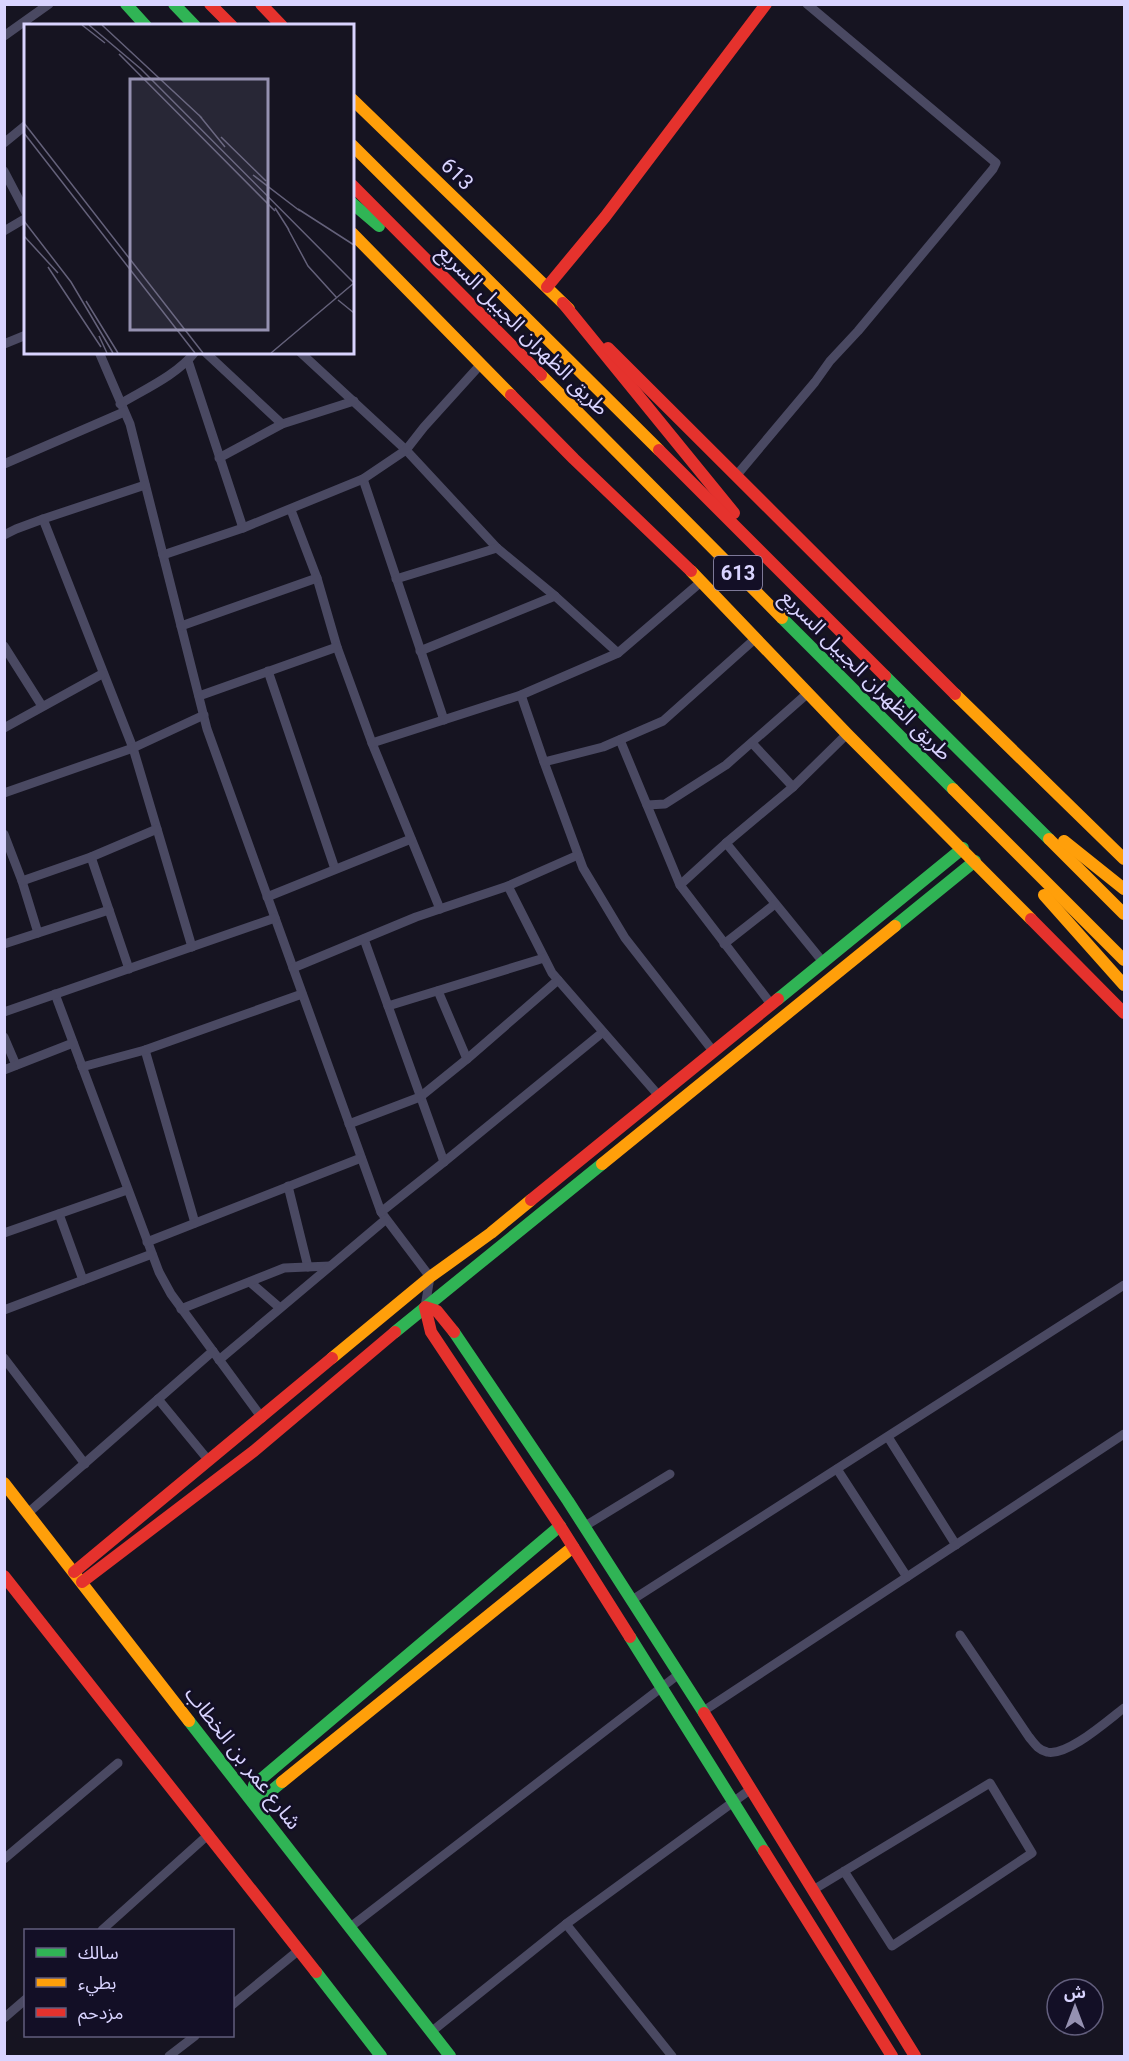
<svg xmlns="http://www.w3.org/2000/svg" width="1129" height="2061" viewBox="0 0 1129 2061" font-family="Roboto,'Noto Sans Arabic',sans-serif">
  <rect width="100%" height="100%" fill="#161421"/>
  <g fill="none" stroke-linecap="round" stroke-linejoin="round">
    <g stroke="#4a4962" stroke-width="9">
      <path d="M 4,36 L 49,4"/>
      <path d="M 4,143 L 26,125"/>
      <path d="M 4,171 L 26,213"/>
      <path d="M 4,231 L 26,218"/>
      <path d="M 4,344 L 26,335"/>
      <path d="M 99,352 L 130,424 L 207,729 L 381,1212 L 430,1277 L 425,1307"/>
      <path d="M 205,352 L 282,424"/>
      <path d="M 300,352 L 406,450 L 497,548 L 555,596 L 618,653"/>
      <path d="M 188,361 L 243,528"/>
      <path d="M 120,404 C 145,389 177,375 195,352"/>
      <path d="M 219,458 L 282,424 L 354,401"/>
      <path d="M 4,464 L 124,412"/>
      <path d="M 736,476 L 815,382 L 830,361 L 858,331 L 993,169 L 996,163 L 807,4"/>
      <path d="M 363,479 L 444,720"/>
      <path d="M 291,510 L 317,578 L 337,647 L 372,743 L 440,909"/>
      <path d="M 43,519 L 133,748 L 192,947"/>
      <path d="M 4,535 L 16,529 L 43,519 L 145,485"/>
      <path d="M 163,555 L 243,528 L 363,479 L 406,450 L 424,427 L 481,364"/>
      <path d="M 396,579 L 497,548"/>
      <path d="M 181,626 L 317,578"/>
      <path d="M 4,646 L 42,706"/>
      <path d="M 420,651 L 555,596"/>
      <path d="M 268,671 L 335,869"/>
      <path d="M 521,695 L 544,762 L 583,868 L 625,938 L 713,1051"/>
      <path d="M 199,696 L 337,647"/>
      <path d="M 4,728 L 102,674"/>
      <path d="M 620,740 L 680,885 L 771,1004"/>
      <path d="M 372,743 L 521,695 L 618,653 L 702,581"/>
      <path d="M 752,743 L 793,787"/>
      <path d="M 544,762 L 603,747 L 663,721 L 756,638"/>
      <path d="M 4,793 L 133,748 L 204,715"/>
      <path d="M 647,805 L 665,804 L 726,765 L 808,693"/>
      <path d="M 4,834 L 22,881 L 38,933"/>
      <path d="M 726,843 L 823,962"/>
      <path d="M 91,857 L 129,969"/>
      <path d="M 22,881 L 91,857 L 157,829"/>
      <path d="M 680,885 L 726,843 L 793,787 L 847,734"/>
      <path d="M 508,886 L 552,973 L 659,1096"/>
      <path d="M 267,897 L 411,839"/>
      <path d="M 364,939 L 444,1162"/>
      <path d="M 4,944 L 109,910"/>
      <path d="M 724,944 L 775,904"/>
      <path d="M 293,968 L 416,917 L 508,886 L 578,855"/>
      <path d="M 438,991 L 467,1059"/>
      <path d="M 55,994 L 159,1272 L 171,1294 L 262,1418"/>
      <path d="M 388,1006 L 544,958"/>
      <path d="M 4,1012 L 275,918"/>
      <path d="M 4,1037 L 16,1065"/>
      <path d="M 145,1050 L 195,1223"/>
      <path d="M 82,1067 L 145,1050 L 302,994"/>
      <path d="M 4,1070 L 73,1043"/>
      <path d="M 349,1124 L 420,1097 L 467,1059 L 558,980"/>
      <path d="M 288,1186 L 308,1267"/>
      <path d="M 381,1212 L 444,1162 L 603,1032"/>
      <path d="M 59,1214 L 83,1280"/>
      <path d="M 4,1233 L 127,1190"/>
      <path d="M 147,1242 L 361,1158"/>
      <path d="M 250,1282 L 280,1308"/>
      <path d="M 181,1309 L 284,1268 L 330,1266"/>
      <path d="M 4,1310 L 152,1254"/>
      <path d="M 4,1358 L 85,1464"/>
      <path d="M 219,1360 L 385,1220"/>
      <path d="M 158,1399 L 209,1461"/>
      <path d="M 888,1437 L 956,1545"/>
      <path d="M 837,1469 L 907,1577"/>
      <path d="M 28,1513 L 213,1351"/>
      <path d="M 585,1526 L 670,1474"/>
      <path d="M 632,1600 L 1124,1285"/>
      <path d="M 960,1635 L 1029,1737 C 1034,1743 1038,1750 1047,1752 C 1067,1757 1108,1720 1124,1708"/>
      <path d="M 702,1712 L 1124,1434"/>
      <path d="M 4,1859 L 118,1763"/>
      <path d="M 813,1890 L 990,1783 L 1032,1853 L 892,1946 L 844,1871"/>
      <path d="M 566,1924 L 672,2056"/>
      <path d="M 349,1928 L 679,1674"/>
      <path d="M 102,1930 L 209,1834"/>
      <path d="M 232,2005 L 299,1950"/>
      <path d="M 4,2018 L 26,1999"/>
      <path d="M 431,2032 L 566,1924 L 751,1789"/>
      <path d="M 169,2056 L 195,2036"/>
    </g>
    <g stroke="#30b455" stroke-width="12">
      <path d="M 126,4 L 146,26"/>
      <path d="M 174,4 L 195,26"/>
      <path d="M 352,203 L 379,226"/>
      <path d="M 782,618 L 953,789"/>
      <path d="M 885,676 L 1049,839"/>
      <path d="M 895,926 L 975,861"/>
      <path d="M 778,999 L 963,848"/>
      <path d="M 395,1332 L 602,1164"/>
      <path d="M 454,1332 L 568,1501 L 704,1713"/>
      <path d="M 630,1637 L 764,1851"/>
      <path d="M 189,1721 L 450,2056"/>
      <path d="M 282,1782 L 264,1797 L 252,1801 L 254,1785 L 560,1526"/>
      <path d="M 316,1972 L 381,2056"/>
    </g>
    <g stroke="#ff9f0a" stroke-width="12">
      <path d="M 352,99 L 569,309"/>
      <path d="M 352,145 L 659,450"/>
      <path d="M 352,233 L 511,395"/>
      <path d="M 541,375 L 782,618"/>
      <path d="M 691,571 L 847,734 L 1031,919"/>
      <path d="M 955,694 L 1124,859"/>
      <path d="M 953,789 L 1124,960"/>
      <path d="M 1049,839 L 1124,914"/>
      <path d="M 1064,841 L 1124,889"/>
      <path d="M 1044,895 L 1124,985"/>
      <path d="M 602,1164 L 895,926"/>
      <path d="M 332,1358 L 430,1277 L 491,1233 L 531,1200"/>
      <path d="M 4,1483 L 189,1721"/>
      <path d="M 282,1782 L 573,1547"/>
    </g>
    <g stroke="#e5322d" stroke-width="12">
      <path d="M 210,4 L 232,26"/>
      <path d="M 261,4 L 282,26"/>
      <path d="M 352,185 L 541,375"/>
      <path d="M 547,287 L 605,217 L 766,4"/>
      <path d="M 563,303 L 734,513"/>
      <path d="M 608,348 L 955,694"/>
      <path d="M 511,395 L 574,459 L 691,571"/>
      <path d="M 659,450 L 885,676"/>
      <path d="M 1031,919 L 1124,1013"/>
      <path d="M 531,1200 L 778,999"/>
      <path d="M 454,1332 L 437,1311 L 425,1307 L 431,1332 L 560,1526 L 630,1637"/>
      <path d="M 74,1572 L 332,1358"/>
      <path d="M 4,1576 L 316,1972"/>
      <path d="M 82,1582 L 254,1451 L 395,1332"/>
      <path d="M 704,1713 L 915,2056"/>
      <path d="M 764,1851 L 892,2056"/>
    </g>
  </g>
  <g text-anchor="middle" stroke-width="5" stroke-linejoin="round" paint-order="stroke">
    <rect fill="#130f26" stroke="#9e99be" stroke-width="1.5" x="714" y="556" width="48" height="34" rx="4.5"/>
    <g font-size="20" font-weight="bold" fill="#d9d4ff">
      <text x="738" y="580">613</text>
    </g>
    <g font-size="21" fill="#d9d4ff" stroke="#130f26">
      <text transform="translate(457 174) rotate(44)" y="7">613</text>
      <text transform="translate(523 330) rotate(45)" y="7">طريق الظهران الجبيل السريع</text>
      <text transform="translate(866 675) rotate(45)" y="7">طريق الظهران الجبيل السريع</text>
      <text transform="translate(243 1758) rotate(52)" y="7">شارع عمر بن الخطاب</text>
    </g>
  </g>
  <g transform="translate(24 24)">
    <rect width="330" height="330" fill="#161421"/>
    <path fill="none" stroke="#64617a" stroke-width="1.5" d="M 58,1 L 81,19M 65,1 L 117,45 L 330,259M 78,1 L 178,94M 95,30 L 251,187M 175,91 L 201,123M 0,99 L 179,329M 0,109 L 171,329M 197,113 L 242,157M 229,151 L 276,187M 251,184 L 265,206M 274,185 L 330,221M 0,197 L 47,258 L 89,329M 264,205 L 284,242 L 313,274M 0,212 L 34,249M 24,243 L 77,323M 314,276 L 330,289M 62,277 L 94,329M 75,312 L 83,329M 247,329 L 330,259"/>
    <path fill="#9591b1" fill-opacity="0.15" stroke="#9591b1" stroke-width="3" d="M 106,55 L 244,55 L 244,306 L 106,306 Z"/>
    <rect width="330" height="330" fill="none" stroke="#d9d4ff" stroke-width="3"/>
  </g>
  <rect width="1129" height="2061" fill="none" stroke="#d9d4ff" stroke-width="12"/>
  <rect x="24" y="1929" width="210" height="108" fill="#130f26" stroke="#625e7d" stroke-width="1.5"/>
  <rect x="36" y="1948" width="30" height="9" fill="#30b455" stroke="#625e7d" stroke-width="1.5"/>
  <text x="78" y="1959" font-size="18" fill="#d9d4ff">سالك</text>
  <rect x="36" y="1978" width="30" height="9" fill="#ff9f0a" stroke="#625e7d" stroke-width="1.5"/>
  <text x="78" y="1989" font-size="18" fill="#d9d4ff">بطيء</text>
  <rect x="36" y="2008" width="30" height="9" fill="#e5322d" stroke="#625e7d" stroke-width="1.5"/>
  <text x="78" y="2019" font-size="18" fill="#d9d4ff">مزدحم</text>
  <g transform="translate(1075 2007)"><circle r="28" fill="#130f26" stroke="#625e7d" stroke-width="1.5"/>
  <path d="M0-4.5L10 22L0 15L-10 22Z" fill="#9591b1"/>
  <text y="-9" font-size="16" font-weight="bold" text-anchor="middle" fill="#d9d4ff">ش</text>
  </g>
</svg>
